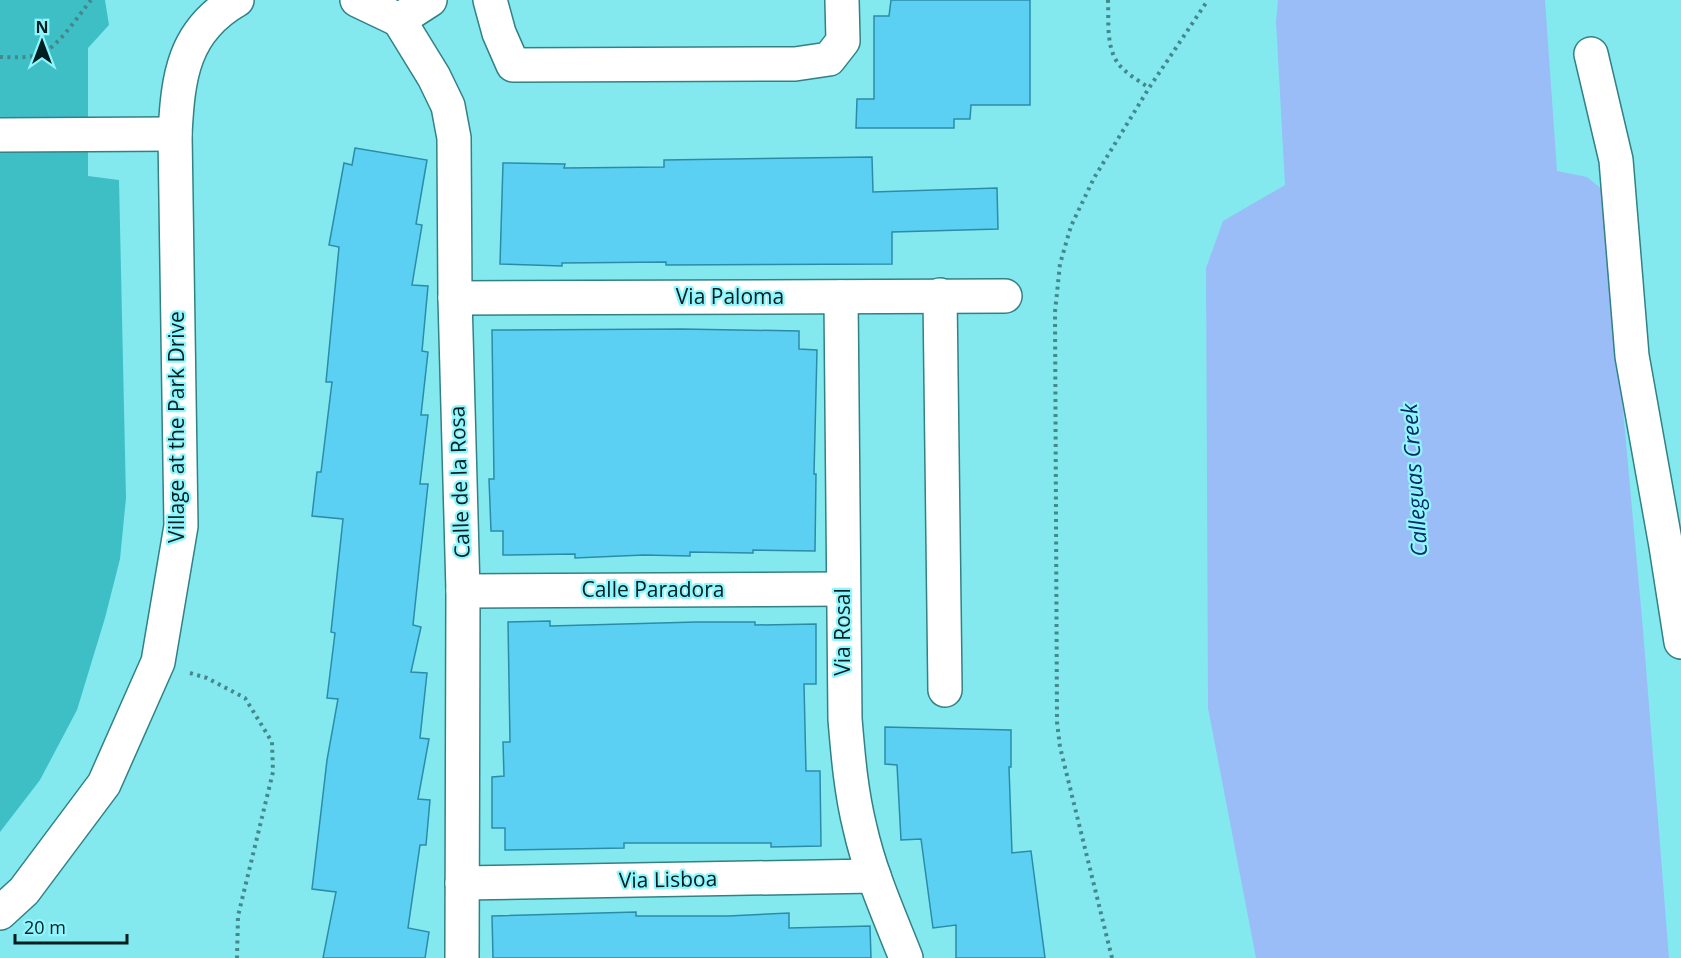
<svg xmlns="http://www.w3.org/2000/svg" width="1681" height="958" viewBox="0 0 1681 958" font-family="'Open Sans',sans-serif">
  <rect width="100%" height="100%" fill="#83e9ef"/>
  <path fill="#3ebfc6" d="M 0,0 L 105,0 L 109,25 L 88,48 L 88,176 L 119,180 L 126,498 L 120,559 L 105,618 L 77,710 L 40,780 L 0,832 Z"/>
  <path fill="#9abdf7" d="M 1278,0 L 1545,0 L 1557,171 L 1587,177 L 1603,190 L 1643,629 L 1669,958 L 1256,958 L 1208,708 L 1206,268 L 1223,221 L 1285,185 L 1276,21 Z"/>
  <g fill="#5cd0f3" stroke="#2b8ca8" stroke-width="1.5">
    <path d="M 891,0 L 1030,0 L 1030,105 L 971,105 L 970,119 L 954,119 L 954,128 L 856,128 L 857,99 L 874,99 L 874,16 L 889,16 Z"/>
    <path d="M 355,148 L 427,160 L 416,224 L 422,225 L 412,285 L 428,286 L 422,351 L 428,352 L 421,415 L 428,415 L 420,484 L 428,484 L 413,625 L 421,627 L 411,672 L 427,673 L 420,738 L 429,739 L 418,799 L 430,800 L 426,845 L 420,845 L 408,928 L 429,932 L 425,958 L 323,958 L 336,892 L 312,889 L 327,760 L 338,699 L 327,698 L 335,633 L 331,632 L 343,519 L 312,516 L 317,472 L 321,472 L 332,382 L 326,382 L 339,247 L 329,245 L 344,163 L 352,165 Z"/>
    <path d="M 872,157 L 873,192 L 997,188 L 998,229 L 892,232 L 892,264 L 666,265 L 666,262 L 562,263 L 562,266 L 500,264 L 503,163 L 565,164 L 564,168 L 664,167 L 664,160 Z"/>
    <path d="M 682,329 L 799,331 L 799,349 L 817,350 L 814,474 L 816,474 L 815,551 L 753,550 L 753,553 L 690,552 L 690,556 L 644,555 L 575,558 L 575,554 L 503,555 L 503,531 L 491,531 L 489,479 L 494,479 L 492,330 Z"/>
    <path d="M 550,621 L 550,626 L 696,622 L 755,622 L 755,625 L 816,624 L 816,684 L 804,684 L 806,771 L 820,771 L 821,846 L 771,847 L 771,843 L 624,843 L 624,848 L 505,850 L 505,828 L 492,828 L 492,777 L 504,776 L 503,742 L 510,742 L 508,622 Z"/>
    <path d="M 885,727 L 1011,730 L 1011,767 L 1009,767 L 1012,853 L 1031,851 L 1045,958 L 956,958 L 956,925 L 933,928 L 921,839 L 901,840 L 897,765 L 885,764 Z"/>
    <path d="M 636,912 L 636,916 L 728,916 L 789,913 L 789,928 L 870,926 L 871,958 L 493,958 L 492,916 Z"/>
  </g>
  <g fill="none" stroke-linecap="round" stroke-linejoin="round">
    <defs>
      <g id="minor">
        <path d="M 357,0 L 399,20"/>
        <path d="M 490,0 L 499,33 L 513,65 L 795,64 L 829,59 L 843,41 L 842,0"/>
        <path d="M 399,20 L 434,77 L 448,106 L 454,138 L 455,298 L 463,591 L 462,958"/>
        <path d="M 399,20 L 430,0"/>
        <path d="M 1591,54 L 1616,160 L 1632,356 L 1666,546 L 1681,642"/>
        <path d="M 0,135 L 175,134"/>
        <path d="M 940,295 L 945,690"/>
        <path d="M 841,297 L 845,719 C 848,755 851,792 860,828 C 870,873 889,915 906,958"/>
        <path d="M 455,298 L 1005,296"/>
        <path d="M 463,591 L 843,589"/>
        <path d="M 462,883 L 874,876"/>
        <path d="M 0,913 L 24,891 L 104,784 L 158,662 L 181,526 L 175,134 C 178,77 183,31 237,0"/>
      </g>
    </defs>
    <use href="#minor" stroke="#328186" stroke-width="36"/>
    <g stroke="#44888c" stroke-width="4" stroke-dasharray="3 4.5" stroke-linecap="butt">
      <path d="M 1108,0 C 1109,22 1105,51 1122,68 C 1130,76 1141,82 1149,88"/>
      <path d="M 0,57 C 14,57 29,59 43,53 C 60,44 79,15 91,0"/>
      <path d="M 190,673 L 207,678 L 245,698 L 272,742 L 273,772 L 238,916 L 237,958"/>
      <path d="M 1112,958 L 1060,747 L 1057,722 L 1055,312 L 1060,264 L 1071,226 L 1094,178 L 1149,88 L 1208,0"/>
    </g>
    <use href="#minor" stroke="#fff" stroke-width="33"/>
  </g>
  <g text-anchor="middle" stroke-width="4.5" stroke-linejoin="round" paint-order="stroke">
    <g font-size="21" fill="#001f21" stroke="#90f6fd">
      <text x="730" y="304">Via Paloma</text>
      <text transform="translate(177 427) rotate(-90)" y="7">Village at the Park Drive</text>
      <text transform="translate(460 482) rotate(-92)" y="7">Calle de la Rosa</text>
      <text x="653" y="597">Calle Paradora</text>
      <text transform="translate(843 632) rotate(-90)" y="7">Via Rosal</text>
      <text transform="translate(668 880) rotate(-1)" y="7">Via Lisboa</text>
    </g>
    <g font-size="22" font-style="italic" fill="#052966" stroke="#90f6fd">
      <text transform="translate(1414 480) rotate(-94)" y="8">Calleguas Creek</text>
    </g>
  </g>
  <g transform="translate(42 42)" stroke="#90f6fd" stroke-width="4.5" paint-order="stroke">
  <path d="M0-4.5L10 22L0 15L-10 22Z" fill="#001f21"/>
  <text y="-9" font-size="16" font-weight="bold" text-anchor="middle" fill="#001f21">N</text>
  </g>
  <path d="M15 934v9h112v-9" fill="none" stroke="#001f21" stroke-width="3"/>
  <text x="24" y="934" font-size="18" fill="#001f21" stroke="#90f6fd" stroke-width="4.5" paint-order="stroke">20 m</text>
</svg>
